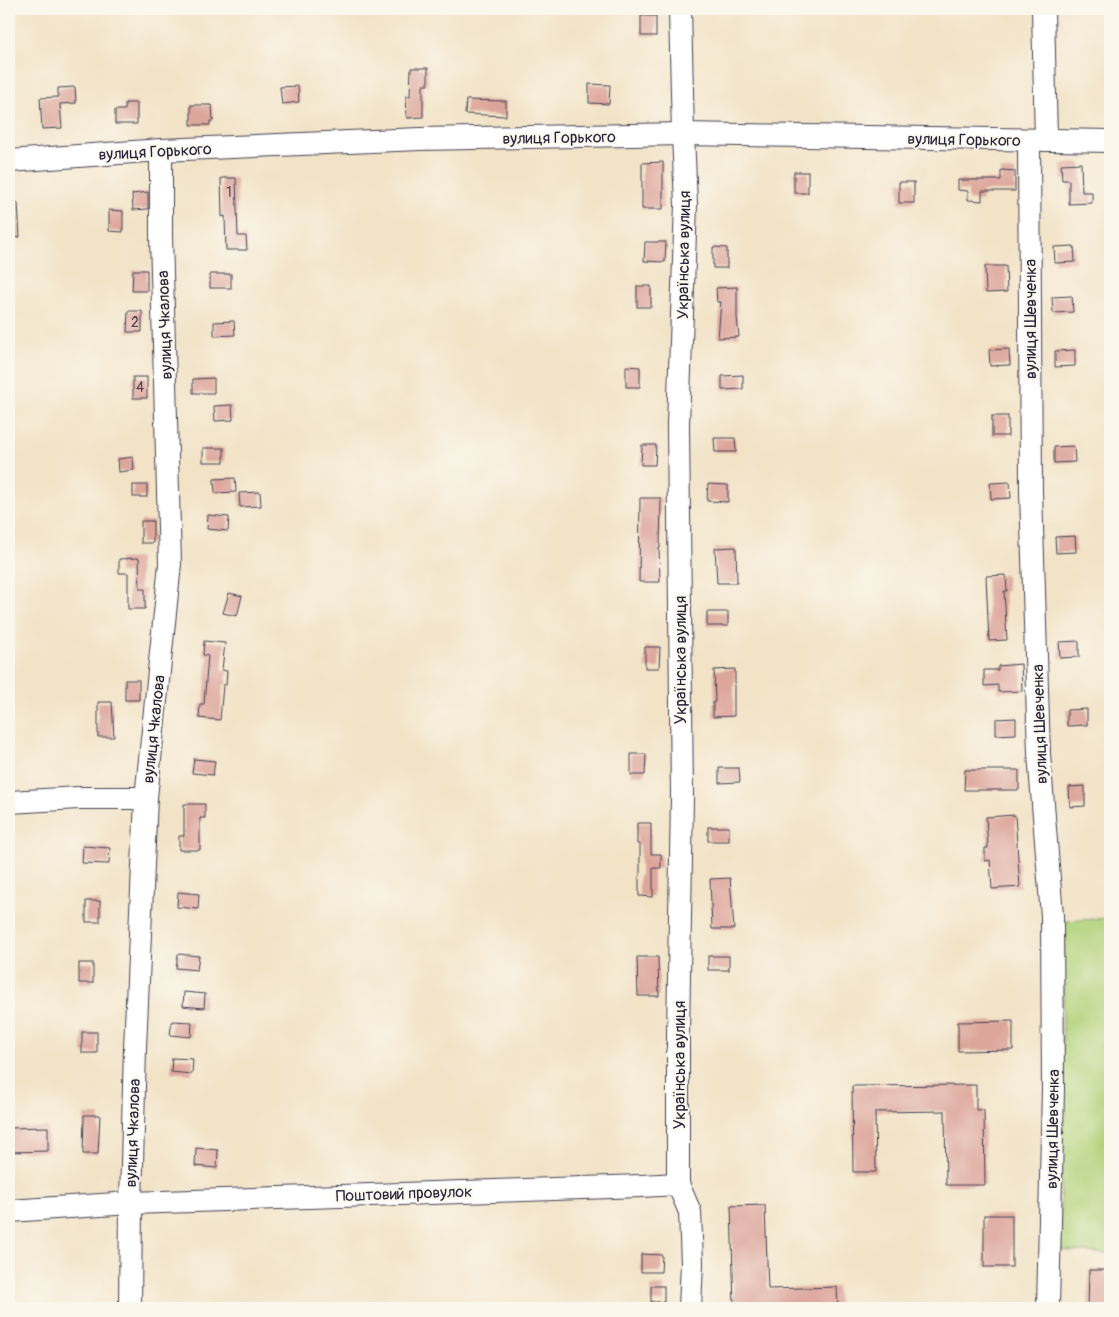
<svg xmlns="http://www.w3.org/2000/svg" width="1119" height="1317" viewBox="0 0 1119 1317" font-family="Pangolin,sans-serif">
  <rect width="100%" height="100%" fill="#fbf7ec"/>
  <filter id="ink" filterUnits="userSpaceOnUse"><feTurbulence type="fractalNoise" baseFrequency=".02" numOctaves="2"/><feDisplacementMap in="SourceGraphic" scale="10" xChannelSelector="R" yChannelSelector="G"/><feConvolveMatrix kernelMatrix="1 2 1 2 8 2 1 2 1" color-interpolation-filters="sRGB"/></filter>
  <filter id="wash" filterUnits="userSpaceOnUse"><feTurbulence type="fractalNoise" baseFrequency=".0096" numOctaves="4" result="noise"/><feDisplacementMap in="SourceGraphic" scale="20" xChannelSelector="R" yChannelSelector="G"/><feGaussianBlur stdDeviation="1.12" result="paint"/><feColorMatrix in="noise" values="0 0 0 0 0 0 0 0 0 0 0 0 0 0 0 0 0 1.4 0 .05"/><feComposite in="paint" operator="in"/></filter>
  <g filter="url(#wash)">
    <rect width="100%" height="100%" fill="#f2e3c7"/>
    <path fill="#b1d27a" stroke="#6a7a5a" d="M 1110,918 L 1110,1254 L 1060,1250 L 1064,921 Z"/>
    <g id="blocks">
      <g fill="#dda69c">
        <rect x="641" y="16" width="15" height="20"/>
        <path d="M 411,68 L 428,68 L 428,85 L 423,85 L 423,117 L 407,118 L 406,96 L 410,96 Z"/>
        <path d="M 589,84 L 610,85 L 609,104 L 589,103 Z"/>
        <path d="M 298,86 L 299,102 L 282,104 L 280,87 Z"/>
        <path d="M 75,87 L 76,103 L 60,104 L 62,128 L 42,129 L 40,98 L 58,97 L 58,88 Z"/>
        <path d="M 466,100 L 506,101 L 506,116 L 465,114 Z"/>
        <path d="M 125,103 L 137,103 L 137,124 L 115,124 L 115,110 L 125,110 Z"/>
        <path d="M 191,105 L 212,105 L 213,121 L 210,121 L 210,125 L 191,125 Z"/>
        <path d="M 663,162 L 663,209 L 642,209 L 642,163 Z"/>
        <path d="M 1081,163 L 1082,192 L 1092,192 L 1092,203 L 1069,204 L 1069,180 L 1062,180 L 1061,164 Z"/>
        <path d="M 1001,170 L 1015,171 L 1015,191 L 982,191 L 982,201 L 968,200 L 968,191 L 958,190 L 958,180 L 1001,180 Z"/>
        <rect x="794" y="172" width="14" height="21"/>
        <path d="M 221,178 L 236,178 L 238,236 L 246,236 L 247,250 L 226,250 L 225,216 L 222,217 Z"/>
        <rect x="899" y="182" width="15" height="21"/>
        <path d="M 148,192 L 148,209 L 133,210 L 132,194 Z"/>
        <path d="M 9,203 L 18,203 L 20,237 L 9,238 Z"/>
        <path d="M 109,210 L 123,211 L 123,232 L 109,231 Z"/>
        <path d="M 645,242 L 666,242 L 665,262 L 644,261 Z"/>
        <path d="M 1074,246 L 1075,262 L 1055,263 L 1054,247 Z"/>
        <path d="M 713,247 L 727,248 L 727,268 L 713,268 Z"/>
        <path d="M 985,266 L 1006,266 L 1007,292 L 986,293 Z"/>
        <path d="M 133,270 L 147,270 L 147,291 L 132,291 Z"/>
        <rect x="210" y="274" width="21" height="14"/>
        <rect x="637" y="286" width="14" height="21"/>
        <path d="M 737,287 L 737,317 L 739,337 L 718,338 L 721,302 L 717,302 L 716,288 Z"/>
        <path d="M 1072,296 L 1073,312 L 1053,313 L 1052,297 Z"/>
        <path d="M 128,311 L 142,311 L 142,332 L 127,332 Z"/>
        <path d="M 234,321 L 235,335 L 214,336 L 214,322 Z"/>
        <path d="M 1009,349 L 1010,365 L 990,366 L 989,350 Z"/>
        <path d="M 1075,350 L 1075,366 L 1055,367 L 1055,351 Z"/>
        <path d="M 626,366 L 640,367 L 640,387 L 626,387 Z"/>
        <path d="M 743,375 L 743,389 L 722,390 L 722,376 Z"/>
        <rect x="133" y="377" width="14" height="21"/>
        <path d="M 214,378 L 214,393 L 193,393 L 193,379 Z"/>
        <path d="M 232,405 L 233,420 L 215,421 L 214,406 Z"/>
        <rect x="992" y="416" width="16" height="20"/>
        <path d="M 714,438 L 735,438 L 736,452 L 715,452 Z"/>
        <path d="M 642,445 L 656,445 L 655,465 L 641,465 Z"/>
        <path d="M 1074,446 L 1075,462 L 1054,463 L 1054,447 Z"/>
        <rect x="203" y="448" width="21" height="14"/>
        <path d="M 133,457 L 134,470 L 119,472 L 118,459 Z"/>
        <path d="M 235,478 L 236,492 L 215,493 L 214,479 Z"/>
        <path d="M 1010,482 L 1011,498 L 991,499 L 990,483 Z"/>
        <path d="M 708,484 L 728,485 L 728,502 L 707,501 Z"/>
        <rect x="133" y="485" width="14" height="12"/>
        <path d="M 260,492 L 261,506 L 240,507 L 239,493 Z"/>
        <path d="M 640,498 L 661,498 L 660,548 L 659,548 L 660,582 L 639,582 Z"/>
        <path d="M 208,515 L 229,517 L 228,531 L 207,529 Z"/>
        <rect x="141" y="521" width="12" height="22"/>
        <path d="M 1075,536 L 1076,552 L 1056,553 L 1055,537 Z"/>
        <path d="M 736,547 L 737,583 L 717,583 L 715,548 Z"/>
        <path d="M 139,558 L 140,589 L 145,589 L 145,609 L 128,609 L 128,573 L 119,573 L 119,559 Z"/>
        <path d="M 1006,575 L 1007,591 L 1004,591 L 1007,640 L 989,641 L 986,576 Z"/>
        <path d="M 229,593 L 242,596 L 237,616 L 223,613 Z"/>
        <rect x="707" y="612" width="21" height="14"/>
        <path d="M 204,641 L 225,643 L 222,670 L 227,671 L 226,685 L 223,685 L 220,720 L 199,718 L 200,704 L 204,704 L 208,656 L 203,655 Z"/>
        <path d="M 1079,641 L 1079,657 L 1060,658 L 1059,642 Z"/>
        <path d="M 645,647 L 660,647 L 659,668 L 645,668 Z"/>
        <path d="M 1021,664 L 1022,691 L 998,692 L 998,685 L 984,686 L 984,670 L 998,670 L 998,666 Z"/>
        <path d="M 735,669 L 735,684 L 734,684 L 734,716 L 713,717 L 713,702 L 715,702 L 714,670 Z"/>
        <rect x="125" y="680" width="14" height="20"/>
        <path d="M 98,702 L 112,702 L 114,737 L 98,737 Z"/>
        <path d="M 1087,709 L 1087,725 L 1067,726 L 1067,710 Z"/>
        <path d="M 1016,718 L 1016,734 L 996,735 L 996,719 Z"/>
        <path d="M 631,754 L 646,754 L 645,775 L 631,775 Z"/>
        <path d="M 194,759 L 215,761 L 213,775 L 192,773 Z"/>
        <path d="M 719,768 L 739,768 L 740,782 L 719,783 Z"/>
        <path d="M 965,770 L 1019,770 L 1019,790 L 964,790 Z"/>
        <path d="M 1085,786 L 1085,806 L 1070,807 L 1069,787 Z"/>
        <path d="M 184,804 L 205,804 L 205,818 L 200,818 L 200,850 L 179,850 L 179,836 L 184,836 Z"/>
        <path d="M 1015,815 L 1020,887 L 992,889 L 990,860 L 985,861 L 985,848 L 988,848 L 986,817 Z"/>
        <path d="M 637,823 L 651,823 L 651,854 L 661,854 L 661,868 L 653,868 L 653,897 L 639,896 L 639,876 L 640,876 L 640,844 L 637,844 Z"/>
        <rect x="708" y="827" width="21" height="14"/>
        <path d="M 83,846 L 110,848 L 109,864 L 82,863 Z"/>
        <path d="M 730,878 L 734,929 L 712,929 L 710,879 Z"/>
        <path d="M 178,892 L 199,894 L 198,909 L 177,907 Z"/>
        <rect x="86" y="901" width="14" height="21"/>
        <path d="M 178,954 L 199,956 L 197,970 L 176,968 Z"/>
        <rect x="708" y="956" width="21" height="14"/>
        <path d="M 637,957 L 658,957 L 659,996 L 638,996 Z"/>
        <rect x="79" y="963" width="14" height="20"/>
        <path d="M 184,992 L 205,994 L 204,1008 L 183,1006 Z"/>
        <path d="M 172,1021 L 192,1022 L 191,1037 L 170,1035 Z"/>
        <path d="M 1013,1021 L 1013,1050 L 958,1051 L 958,1022 Z"/>
        <rect x="82" y="1032" width="15" height="21"/>
        <path d="M 172,1058 L 193,1059 L 192,1074 L 171,1072 Z"/>
        <path d="M 976,1085 L 976,1110 L 984,1110 L 985,1185 L 946,1185 L 945,1111 L 875,1112 L 876,1172 L 853,1172 L 852,1086 Z"/>
        <path d="M 84,1115 L 100,1115 L 98,1154 L 83,1154 Z"/>
        <path d="M 48,1127 L 48,1151 L 9,1152 L 9,1128 Z"/>
        <path d="M 196,1148 L 218,1150 L 217,1168 L 195,1166 Z"/>
        <path d="M 765,1205 L 768,1289 L 837,1287 L 838,1308 L 734,1308 L 731,1206 Z"/>
        <rect x="984" y="1215" width="28" height="52"/>
        <path d="M 641,1254 L 662,1255 L 661,1272 L 641,1272 Z"/>
        <path d="M 1089,1270 L 1110,1270 L 1110,1308 L 1088,1308 Z"/>
        <rect x="651" y="1286" width="13" height="16"/>
      </g>
    </g>
  </g>
  <g filter="url(#ink)">
    <use href="#blocks" fill-opacity="0" stroke="#413f50" stroke-width="1"/>
    <g fill="none" stroke-linecap="round" stroke-linejoin="round">
      <defs>
        <g id="minor">
          <path d="M 680,9 L 683,134 L 686,205 L 678,424 L 682,796 L 678,1035 L 678,1184 L 690,1212 L 692,1263 L 690,1308"/>
          <path d="M 1043,9 L 1046,140"/>
          <path d="M 1029,140 L 1031,492 L 1039,754 L 1052,916 L 1053,1089 L 1048,1308"/>
          <path d="M 9,161 L 161,150 L 420,139 L 683,134 L 1110,141"/>
          <path d="M 9,802 L 79,798 L 146,798"/>
          <path d="M 9,1211 L 131,1203 L 641,1186 L 678,1184"/>
          <path d="M 130,1308 L 131,1203 L 135,1048 L 146,798 L 170,564 L 161,236 L 161,150"/>
        </g>
      </defs>
      <use href="#minor" stroke="#413f50" stroke-width="24"/>
      <use href="#minor" stroke="#fff" stroke-width="22"/>
    </g>
  </g>
  <g text-anchor="middle" stroke-width="4" stroke-linejoin="round" paint-order="stroke">
    <g font-size="14" fill="#514353">
      <text x="229" y="197">1</text>
      <text x="135" y="327">2</text>
      <text x="140" y="392">4</text>
    </g>
    <g font-size="16" fill="#22223b" stroke="#fbf7ec">
      <text transform="translate(559 137) rotate(-1)" y="6">вулиця Горького</text>
      <text transform="translate(964 139) rotate(1)" y="6">вулиця Горького</text>
      <text transform="translate(155 151) rotate(-3)" y="6">вулиця Горького</text>
      <text transform="translate(683 255) rotate(-89)" y="6">Українська вулиця</text>
      <text transform="translate(1030 319) rotate(-90)" y="6">вулиця Шевченка</text>
      <text transform="translate(164 325) rotate(-92)" y="6">вулиця Чкалова</text>
      <text transform="translate(680 660) rotate(-90)" y="6">Українська вулиця</text>
      <text transform="translate(1039 724) rotate(-92)" y="6">вулиця Шевченка</text>
      <text transform="translate(153 729) rotate(-84)" y="6">вулиця Чкалова</text>
      <text transform="translate(679 1065) rotate(-90)" y="6">Українська вулиця</text>
      <text transform="translate(1052 1129) rotate(-89)" y="6">вулиця Шевченка</text>
      <text transform="translate(132 1133) rotate(-88)" y="6">вулиця Чкалова</text>
      <text transform="translate(404 1193) rotate(-2)" y="6">Поштовий провулок</text>
    </g>
  </g>
  <rect width="1119" height="1317" fill="none" stroke="#fbf7ec" stroke-width="30"/>
</svg>
